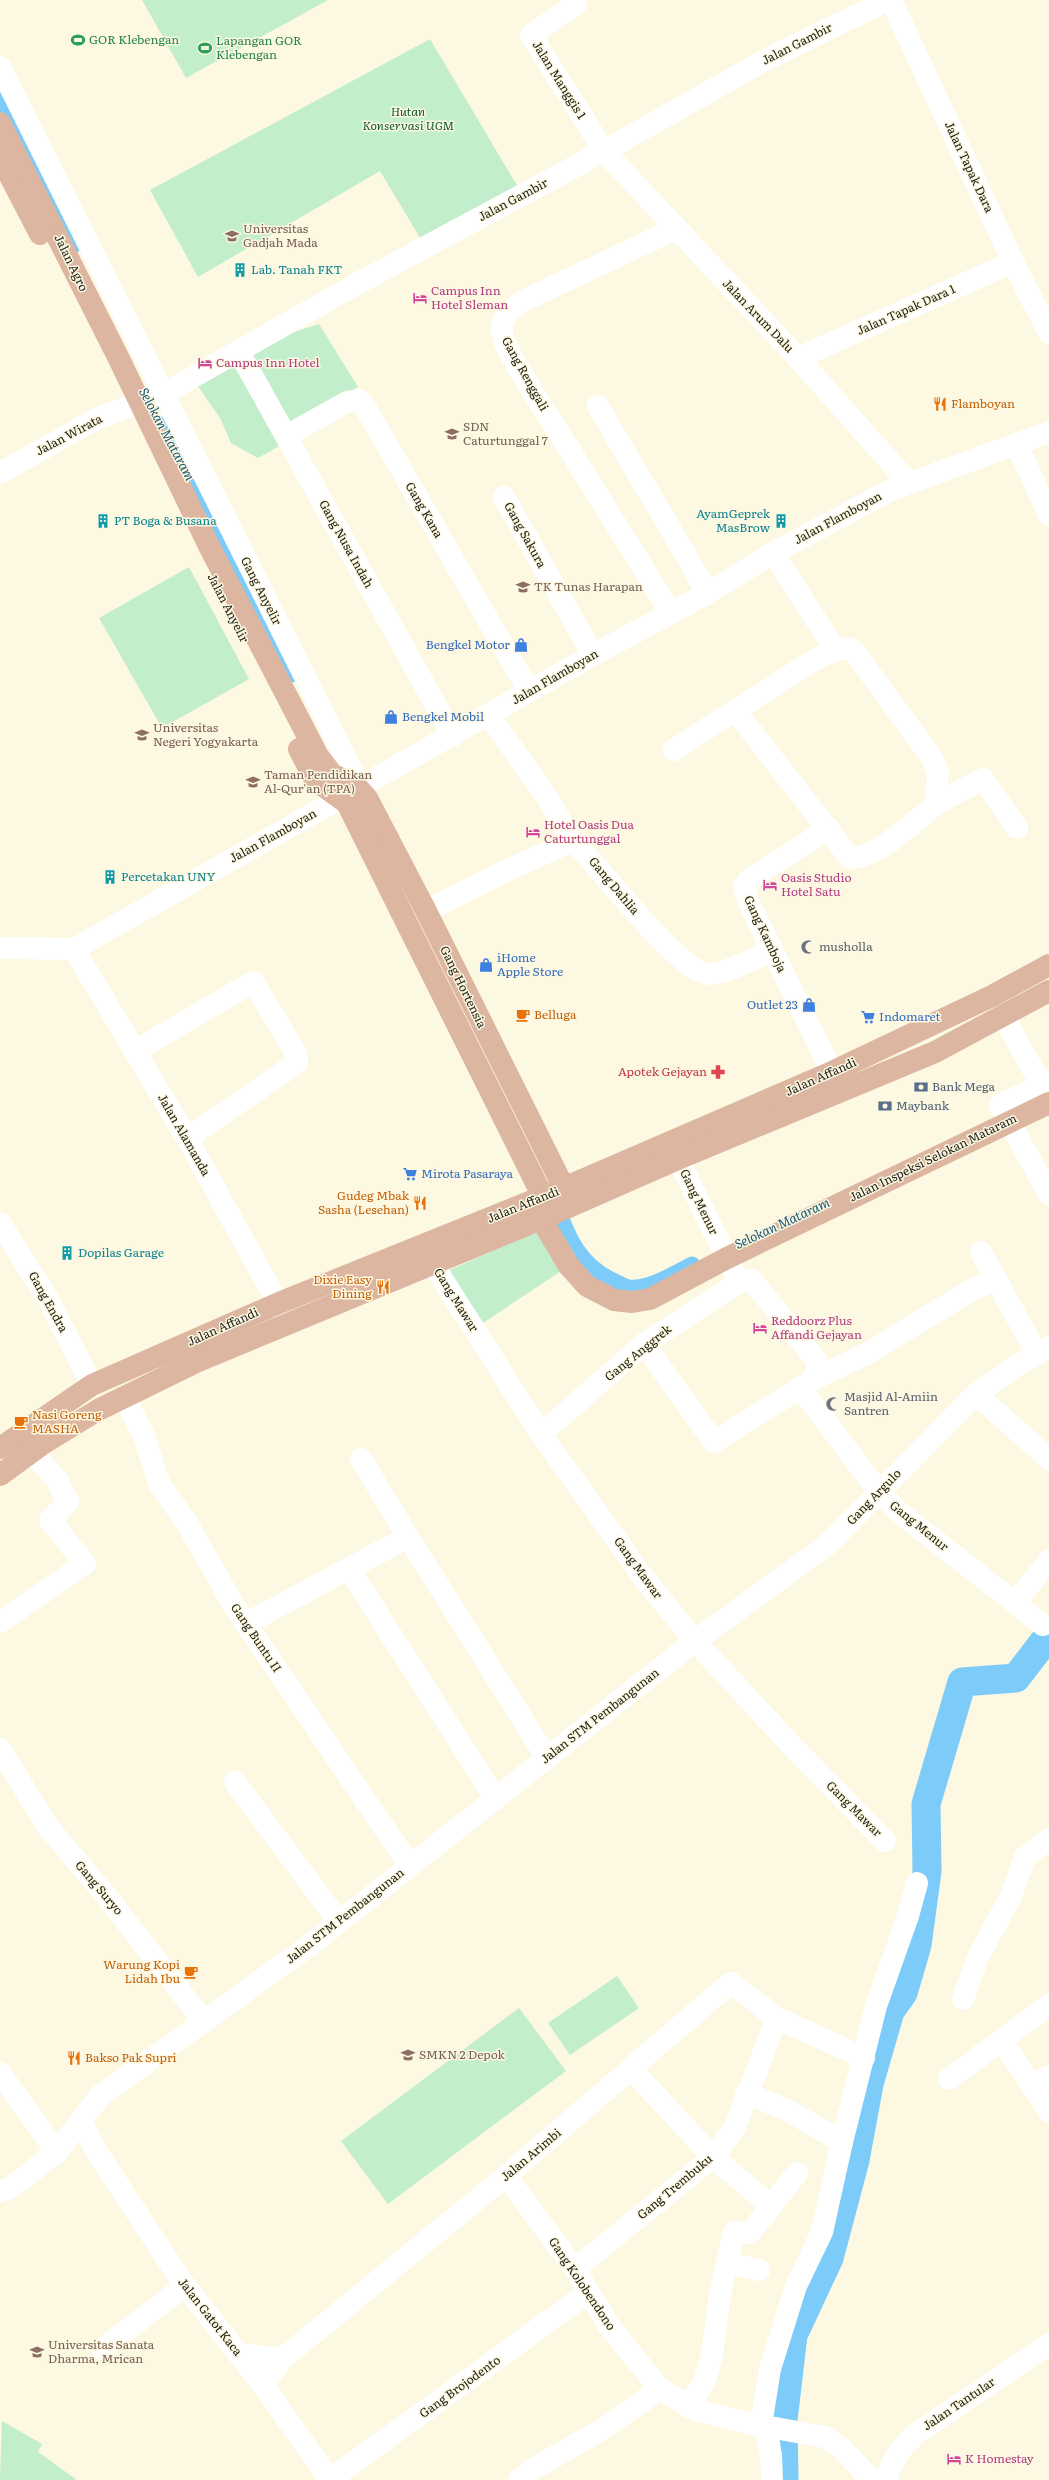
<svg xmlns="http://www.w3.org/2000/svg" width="1049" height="2480" viewBox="0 0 1049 2480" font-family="Literata,serif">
  <rect width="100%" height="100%" fill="#fcf8e1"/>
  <g fill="#c2eecb">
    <path d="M 142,0 L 328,0 L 186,78 Z"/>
    <path d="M 430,39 L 519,189 L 422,241 L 380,171 L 198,277 L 150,190 Z"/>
    <path d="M 319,324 L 358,387 L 290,428 L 244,348 Z"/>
    <path d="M 236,361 L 281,445 L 258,458 L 231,443 L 220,418 L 195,382 Z"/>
    <path d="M 189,567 L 249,679 L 162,728 L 99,618 Z"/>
    <path d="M 553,1224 L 570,1265 L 477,1327 L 443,1273 Z"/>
    <path d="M 617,1976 L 639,2008 L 570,2055 L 548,2023 Z"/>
    <path d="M 519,2008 L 566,2071 L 388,2204 L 341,2141 Z"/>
    <path d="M 2,2421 L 42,2444 L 38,2452 L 77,2480 L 0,2480 Z"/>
  </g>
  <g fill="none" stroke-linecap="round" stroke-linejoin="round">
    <g stroke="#7ccbf8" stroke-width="17">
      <path d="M 0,94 L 73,245"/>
      <path d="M 162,425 L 292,674"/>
      <path d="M 555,1201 C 566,1236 579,1267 615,1282 C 619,1284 624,1287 629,1288 C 650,1290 674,1274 692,1265"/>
    </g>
    <path stroke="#7ccbf8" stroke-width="29" d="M 784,2480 L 783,2420 L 793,2335 L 829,2258 L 855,2160 L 869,2084 L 890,2011 L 903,1993 L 917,1945 L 927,1871 L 926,1804 L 962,1682 L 1016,1678 L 1049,1635"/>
    <g stroke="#fff" stroke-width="22">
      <path d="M 891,0 L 1013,262 L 1049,333"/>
      <path d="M 576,4 L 531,35 L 604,151 L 798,358 L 909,483"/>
      <path d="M 0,67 L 360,787"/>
      <path d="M 239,352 L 453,736"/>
      <path d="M 798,358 L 1013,262"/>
      <path d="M 598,406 L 708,593"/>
      <path d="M 286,436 L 347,402 L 359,400 L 364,405 L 529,691"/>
      <path d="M 1017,444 L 1049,515"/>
      <path d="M 0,473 L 96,419 L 163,394 L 353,286 L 604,151 L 767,59 L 888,0"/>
      <path d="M 504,497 L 593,655"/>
      <path d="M 773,553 L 836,651"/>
      <path d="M 671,613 C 630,547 589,480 547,414 C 537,398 501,346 502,329 C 502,316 513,308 523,301 L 675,229"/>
      <path d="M 489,715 L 548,799 L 572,841"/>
      <path d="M 674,750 C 707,728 740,708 772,687 C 795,673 820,653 847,648 L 853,650 L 930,755 L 938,771 L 936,804 C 914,821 879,858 850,858 L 735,710"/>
      <path d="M 936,804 L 983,779 L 1017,828"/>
      <path d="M 829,829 L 756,875 L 748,881 L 744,887 L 750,905 L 832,1072"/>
      <path d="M 426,911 L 510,869 L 572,841 C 601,866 677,973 710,974 C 727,974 756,957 773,951"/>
      <path d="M 0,948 L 74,949 L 593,655 L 708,593 L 773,553 L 891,490 L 1049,432"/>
      <path d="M 74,949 L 187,1138 L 289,1323"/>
      <path d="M 1003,1016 L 1041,1084"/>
      <path d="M 135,1051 L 253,982 L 296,1053 L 297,1063 L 187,1138"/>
      <path d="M 1049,1081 L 1000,1105 L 1049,1194"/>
      <path d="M 678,1159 L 727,1258"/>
      <path d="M 0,1223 L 49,1301 L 92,1385"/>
      <path d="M 981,1252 L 1037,1354"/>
      <path d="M 725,1259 L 741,1281 L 752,1280 L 817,1361 L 816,1378"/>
      <path d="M 432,1263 L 541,1434 L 646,1581 L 695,1641 L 794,1748 L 885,1841"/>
      <path d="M 644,1344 L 714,1442 L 816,1378 L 868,1353 L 970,1291 L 996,1279"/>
      <path d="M 800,1387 L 879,1492 L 899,1512 L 1043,1625"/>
      <path d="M 976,1394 L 1049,1459"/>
      <path d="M 125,1398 L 144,1436 L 159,1483 L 188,1525 L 234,1606 L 410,1866"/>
      <path d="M 541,1434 L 644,1344 L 741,1281"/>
      <path d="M 361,1459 L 408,1537 L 547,1758"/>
      <path d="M 349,1569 L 496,1799"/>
      <path d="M 1015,1603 L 1049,1561"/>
      <path d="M 0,1622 L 85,1564 L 50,1520 L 68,1502 L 57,1480 L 32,1452"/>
      <path d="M 247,1623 L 408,1537"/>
      <path d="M 0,1749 L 48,1827 L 104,1893 L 204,2022"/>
      <path d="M 235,1782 L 339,1922"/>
      <path d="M 963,1999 L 978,1957 L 1011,1896 L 1025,1857 L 1049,1839"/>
      <path d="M 1001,2040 L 1049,2111"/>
      <path d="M 632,2070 L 713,2157 L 771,2206"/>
      <path d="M 0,2073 L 57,2152"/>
      <path d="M 949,2079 L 1049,2005"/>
      <path d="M 1032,2087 L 1049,2076"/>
      <path d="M 746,2093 L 789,2111 L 842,2142 L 876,2006 L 908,1916 L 917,1883"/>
      <path d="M 81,2120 L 96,2151 L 185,2286 L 263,2385 L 330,2480"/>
      <path d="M 506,2176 L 575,2269 L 609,2326 L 660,2389"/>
      <path d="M 0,2191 L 10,2188 L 57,2152 L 100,2096 L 310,1945 L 695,1641 L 827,1545 L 976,1394 L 1013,1368 L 1049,1347"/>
      <path d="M 728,2263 L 759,2270"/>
      <path d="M 575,2269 L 713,2157 L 735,2127 L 777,2018"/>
      <path d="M 102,2349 L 185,2286"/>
      <path d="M 239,2354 L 282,2359"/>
      <path d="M 263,2385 L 282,2359 L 506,2176 L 728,1985 L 731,1983 L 777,2018 L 864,2058"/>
      <path d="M 689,2407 L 704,2382 L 712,2355 L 720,2294 L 734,2232 L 750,2233 L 797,2173"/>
      <path d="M 761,2425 L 770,2369 L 796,2286 L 822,2232 L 842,2142"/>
      <path d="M 766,2427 L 771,2455 L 772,2480"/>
      <path d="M 329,2478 L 342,2471 L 589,2292"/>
      <path d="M 519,2480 L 533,2469 L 601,2430 L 660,2389 L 696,2410 L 752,2424 L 825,2437 L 841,2448 L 872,2480"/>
      <path d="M 887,2480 C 891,2460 901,2448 916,2434 L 1049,2344"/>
    </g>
    <g stroke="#ddb6a1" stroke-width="22">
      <path d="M 0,123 L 119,359 L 210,548 L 318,756 L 332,774 L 358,788 L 367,798 L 426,911 L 564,1188"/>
      <path d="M 0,157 L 40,234"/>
      <path d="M 299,749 L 315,780 L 347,803 L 543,1197"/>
      <path d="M 541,1219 L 569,1266 L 587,1286 L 614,1300 L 632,1302 L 650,1299 L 727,1258 L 1049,1103"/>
      <path d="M 0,1448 L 92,1385 L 279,1303 L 552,1193 L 832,1072 L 992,996 L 1049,965"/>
      <path d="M 0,1475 L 41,1445 L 98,1410 L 198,1361 L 541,1219 L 678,1159 L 935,1052 L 1049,991"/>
    </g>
  </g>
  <defs>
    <symbol id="stadium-bare" viewBox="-9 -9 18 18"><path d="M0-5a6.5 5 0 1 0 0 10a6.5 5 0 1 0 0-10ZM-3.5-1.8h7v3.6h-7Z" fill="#2e9e5b" stroke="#fcf8e1" stroke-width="2.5" paint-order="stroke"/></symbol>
    <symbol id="university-bare" viewBox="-9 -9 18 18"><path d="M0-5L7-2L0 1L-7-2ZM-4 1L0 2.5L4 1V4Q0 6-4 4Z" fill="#8d6e63" stroke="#fcf8e1" stroke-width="2.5" paint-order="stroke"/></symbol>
    <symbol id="building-bare" viewBox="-9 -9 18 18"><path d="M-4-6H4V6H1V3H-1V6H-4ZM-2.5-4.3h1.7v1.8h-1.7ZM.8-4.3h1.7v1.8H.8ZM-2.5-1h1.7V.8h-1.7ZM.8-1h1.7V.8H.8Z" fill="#0f9aa8" stroke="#fcf8e1" stroke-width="2.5" paint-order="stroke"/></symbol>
    <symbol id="hotel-bare" viewBox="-9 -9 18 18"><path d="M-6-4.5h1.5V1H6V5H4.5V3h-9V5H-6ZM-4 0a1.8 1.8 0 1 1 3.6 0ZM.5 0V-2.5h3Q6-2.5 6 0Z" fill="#d1479c" stroke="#fcf8e1" stroke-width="2.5" paint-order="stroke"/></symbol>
    <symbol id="restaurant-bare" viewBox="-9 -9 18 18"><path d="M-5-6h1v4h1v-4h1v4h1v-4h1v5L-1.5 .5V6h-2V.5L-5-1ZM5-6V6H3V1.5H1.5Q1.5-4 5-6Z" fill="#e8710a" stroke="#fcf8e1" stroke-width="2.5" paint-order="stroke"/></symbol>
    <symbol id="school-bare" viewBox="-9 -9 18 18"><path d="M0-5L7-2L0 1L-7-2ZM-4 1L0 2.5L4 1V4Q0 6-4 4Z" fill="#8d6e63" stroke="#fcf8e1" stroke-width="2.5" paint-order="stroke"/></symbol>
    <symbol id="shop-bare" viewBox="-9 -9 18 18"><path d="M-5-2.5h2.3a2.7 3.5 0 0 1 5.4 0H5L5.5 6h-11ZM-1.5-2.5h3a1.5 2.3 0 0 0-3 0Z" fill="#3f7fe0" stroke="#fcf8e1" stroke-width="2.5" paint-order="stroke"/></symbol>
    <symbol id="mosque-bare" viewBox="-9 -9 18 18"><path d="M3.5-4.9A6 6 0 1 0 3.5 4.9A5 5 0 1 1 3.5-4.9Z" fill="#6b7280" stroke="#fcf8e1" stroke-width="2.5" paint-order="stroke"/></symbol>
    <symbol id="cafe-bare" viewBox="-9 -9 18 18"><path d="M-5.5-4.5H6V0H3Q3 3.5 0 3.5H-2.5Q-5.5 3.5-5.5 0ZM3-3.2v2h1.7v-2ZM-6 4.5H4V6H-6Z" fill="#e8710a" stroke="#fcf8e1" stroke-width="2.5" paint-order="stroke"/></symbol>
    <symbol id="supermarket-bare" viewBox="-9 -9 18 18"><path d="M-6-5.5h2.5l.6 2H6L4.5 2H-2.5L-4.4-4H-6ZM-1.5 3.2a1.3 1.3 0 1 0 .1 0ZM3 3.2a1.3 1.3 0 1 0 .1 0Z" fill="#3f7fe0" stroke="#fcf8e1" stroke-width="2.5" paint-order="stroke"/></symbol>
    <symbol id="pharmacy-bare" viewBox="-9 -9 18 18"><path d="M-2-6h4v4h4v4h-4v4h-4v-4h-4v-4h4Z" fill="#e0444e" stroke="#fcf8e1" stroke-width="2.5" paint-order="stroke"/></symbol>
    <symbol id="bank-bare" viewBox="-9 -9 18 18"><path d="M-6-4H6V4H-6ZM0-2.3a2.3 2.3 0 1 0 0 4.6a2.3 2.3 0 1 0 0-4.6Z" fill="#5c6f8a" stroke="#fcf8e1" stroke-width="2.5" paint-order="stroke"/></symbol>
  </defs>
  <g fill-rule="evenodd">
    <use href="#stadium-bare" x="68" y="30" width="20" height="20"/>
    <use href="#stadium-bare" x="195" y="38" width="20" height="20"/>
    <use href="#university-bare" x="222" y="226" width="20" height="20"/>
    <use href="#building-bare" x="230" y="260" width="20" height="20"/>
    <use href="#hotel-bare" x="410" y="288" width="20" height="20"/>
    <use href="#hotel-bare" x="195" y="353" width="20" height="20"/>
    <use href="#restaurant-bare" x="930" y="394" width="20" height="20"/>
    <use href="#school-bare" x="442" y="424" width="20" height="20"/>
    <use href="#building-bare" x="93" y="511" width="20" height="20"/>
    <use href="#building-bare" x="771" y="511" width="20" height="20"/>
    <use href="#school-bare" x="513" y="577" width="20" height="20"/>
    <use href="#shop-bare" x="511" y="635" width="20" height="20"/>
    <use href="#shop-bare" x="381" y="707" width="20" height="20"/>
    <use href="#university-bare" x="132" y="725" width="20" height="20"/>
    <use href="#school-bare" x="243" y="772" width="20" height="20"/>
    <use href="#hotel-bare" x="523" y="822" width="20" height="20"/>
    <use href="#building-bare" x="100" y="867" width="20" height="20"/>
    <use href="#hotel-bare" x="760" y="875" width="20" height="20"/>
    <use href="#mosque-bare" x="798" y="937" width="20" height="20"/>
    <use href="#shop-bare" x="476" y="955" width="20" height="20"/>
    <use href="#shop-bare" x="799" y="995" width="20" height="20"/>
    <use href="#cafe-bare" x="513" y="1005" width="20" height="20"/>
    <use href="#supermarket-bare" x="858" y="1007" width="20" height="20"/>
    <use href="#pharmacy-bare" x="708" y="1062" width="20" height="20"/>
    <use href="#bank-bare" x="911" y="1077" width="20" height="20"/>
    <use href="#bank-bare" x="875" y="1096" width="20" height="20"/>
    <use href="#supermarket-bare" x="400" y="1164" width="20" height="20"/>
    <use href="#restaurant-bare" x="410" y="1193" width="20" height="20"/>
    <use href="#building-bare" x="57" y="1243" width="20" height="20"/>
    <use href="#restaurant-bare" x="373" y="1277" width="20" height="20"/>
    <use href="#hotel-bare" x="750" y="1318" width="20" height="20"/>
    <use href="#mosque-bare" x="823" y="1394" width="20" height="20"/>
    <use href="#cafe-bare" x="11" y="1412" width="20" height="20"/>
    <use href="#cafe-bare" x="181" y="1962" width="20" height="20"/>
    <use href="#school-bare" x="398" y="2045" width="20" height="20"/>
    <use href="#restaurant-bare" x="64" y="2048" width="20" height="20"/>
    <use href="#university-bare" x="27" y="2342" width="20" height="20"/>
    <use href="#hotel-bare" x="944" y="2449" width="20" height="20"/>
  </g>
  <g text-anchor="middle" stroke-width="3" stroke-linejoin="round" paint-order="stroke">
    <g font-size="12" fill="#27864d" stroke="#fcf8e1" text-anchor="start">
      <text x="89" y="44">GOR Klebengan</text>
      <text x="216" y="45">Lapangan GOR<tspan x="216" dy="14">Klebengan</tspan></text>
    </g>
    <g font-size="12" fill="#232119" stroke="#fcf8e1">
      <text transform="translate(797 44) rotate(-27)" y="4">Jalan Gambir</text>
      <text transform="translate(559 80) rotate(58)" y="4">Jalan Manggis 1</text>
      <text transform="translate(969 167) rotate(65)" y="4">Jalan Tapak Dara</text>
      <text transform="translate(513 200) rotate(-28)" y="4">Jalan Gambir</text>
      <text transform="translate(71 263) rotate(64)" y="4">Jalan Agro</text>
      <text transform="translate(906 310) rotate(-24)" y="4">Jalan Tapak Dara 1</text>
      <text transform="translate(758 316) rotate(46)" y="4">Jalan Arum Dalu</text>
      <text transform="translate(525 374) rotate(61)" y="4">Gang Renggali</text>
      <text transform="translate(69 435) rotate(-28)" y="4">Jalan Wirata</text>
      <text transform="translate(424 510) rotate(60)" y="4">Gang Kana</text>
      <text transform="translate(838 518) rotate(-28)" y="4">Jalan Flamboyan</text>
      <text transform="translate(525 535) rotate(61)" y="4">Gang Sakura</text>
      <text transform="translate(346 544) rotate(61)" y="4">Gang Nusa Indah</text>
      <text transform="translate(261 591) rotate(63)" y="4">Gang Anyelir</text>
      <text transform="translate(228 608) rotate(63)" y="4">Jalan Anyelir</text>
      <text transform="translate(555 677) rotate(-30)" y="4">Jalan Flamboyan</text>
      <text transform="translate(273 836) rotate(-29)" y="4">Jalan Flamboyan</text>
      <text transform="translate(614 886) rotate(50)" y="4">Gang Dahlia</text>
      <text transform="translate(765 934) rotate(65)" y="4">Gang Kamboja</text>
      <text transform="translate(463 987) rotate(64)" y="4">Gang Hortensia</text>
      <text transform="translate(821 1077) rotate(-24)" y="4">Jalan Affandi</text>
      <text transform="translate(184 1135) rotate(60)" y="4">Jalan Alamanda</text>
      <text transform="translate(933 1158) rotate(-26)" y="4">Jalan Inspeksi Selokan Mataram</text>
      <text transform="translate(699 1202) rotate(64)" y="4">Gang Menur</text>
      <text transform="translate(523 1205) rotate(-22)" y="4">Jalan Affandi</text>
      <text transform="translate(456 1300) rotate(58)" y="4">Gang Mawar</text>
      <text transform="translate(48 1302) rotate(61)" y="4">Gang Endra</text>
      <text transform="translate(223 1327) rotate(-24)" y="4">Jalan Affandi</text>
      <text transform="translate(638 1353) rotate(-39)" y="4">Gang Anggrek</text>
      <text transform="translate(874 1497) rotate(-46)" y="4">Gang Argulo</text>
      <text transform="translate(919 1526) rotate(39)" y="4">Gang Menur</text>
      <text transform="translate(638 1568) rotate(54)" y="4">Gang Mawar</text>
      <text transform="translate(256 1638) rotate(56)" y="4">Gang Buntu II</text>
      <text transform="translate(600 1716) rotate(-38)" y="4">Jalan STM Pembangunan</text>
      <text transform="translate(854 1809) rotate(45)" y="4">Gang Mawar</text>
      <text transform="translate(99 1888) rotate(50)" y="4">Gang Suryo</text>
      <text transform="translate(345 1916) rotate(-38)" y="4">Jalan STM Pembangunan</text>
      <text transform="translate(531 2155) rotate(-40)" y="4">Jalan Arimbi</text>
      <text transform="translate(675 2187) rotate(-40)" y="4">Gang Trembuku</text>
      <text transform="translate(582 2284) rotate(56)" y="4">Gang Kolobendono</text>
      <text transform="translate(210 2317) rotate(52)" y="4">Jalan Gatot Kaca</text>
      <text transform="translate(460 2387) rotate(-36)" y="4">Gang Brojodento</text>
      <text transform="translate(959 2404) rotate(-34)" y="4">Jalan Tantular</text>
    </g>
    <g font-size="12" font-style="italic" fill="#095829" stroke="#fcf8e1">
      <text x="408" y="116">Hutan<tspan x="408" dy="14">Konservasi UGM</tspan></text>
    </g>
    <g font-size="12" fill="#785e54" stroke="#fcf8e1" text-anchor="start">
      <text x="243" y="233">Universitas<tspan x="243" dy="14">Gadjah Mada</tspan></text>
      <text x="463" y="431">SDN<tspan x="463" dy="14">Caturtunggal 7</tspan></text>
      <text x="534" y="591">TK Tunas Harapan</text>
      <text x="153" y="732">Universitas<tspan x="153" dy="14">Negeri Yogyakarta</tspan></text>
      <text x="264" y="779">Taman Pendidikan<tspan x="264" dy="14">Al-Qur'an (TPA)</tspan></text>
      <text x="419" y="2059">SMKN 2 Depok</text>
      <text x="48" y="2349">Universitas Sanata<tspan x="48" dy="14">Dharma, Mrican</tspan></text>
    </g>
    <g font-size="12" fill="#0d838f" stroke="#fcf8e1" text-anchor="start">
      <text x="251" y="274">Lab. Tanah FKT</text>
      <text x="770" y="518" text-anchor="end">AyamGeprek<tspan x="770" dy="14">MasBrow</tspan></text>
      <text x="114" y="525">PT Boga &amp; Busana</text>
      <text x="121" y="881">Percetakan UNY</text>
      <text x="78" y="1257">Dopilas Garage</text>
    </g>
    <g font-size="12" fill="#b23c85" stroke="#fcf8e1" text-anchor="start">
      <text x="431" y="295">Campus Inn<tspan x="431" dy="14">Hotel Sleman</tspan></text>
      <text x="216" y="367">Campus Inn Hotel</text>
      <text x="544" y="829">Hotel Oasis Dua<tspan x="544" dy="14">Caturtunggal</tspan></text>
      <text x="781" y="882">Oasis Studio<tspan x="781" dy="14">Hotel Satu</tspan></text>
      <text x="771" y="1325">Reddoorz Plus<tspan x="771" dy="14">Affandi Gejayan</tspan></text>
      <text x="965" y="2463">K Homestay</text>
    </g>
    <g font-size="12" fill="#c56008" stroke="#fcf8e1" text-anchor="start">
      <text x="951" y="408">Flamboyan</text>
      <text x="534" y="1019">Belluga</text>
      <text x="409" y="1200" text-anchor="end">Gudeg Mbak<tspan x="409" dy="14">Sasha (Lesehan)</tspan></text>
      <text x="372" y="1284" text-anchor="end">Dixie Easy<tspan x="372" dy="14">Dining</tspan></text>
      <text x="32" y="1419">Nasi Goreng<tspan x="32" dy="14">MASHA</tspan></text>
      <text x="180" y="1969" text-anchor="end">Warung Kopi<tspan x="180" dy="14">Lidah Ibu</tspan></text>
      <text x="85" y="2062">Bakso Pak Supri</text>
    </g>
    <g font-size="12" fill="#366cbe" stroke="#fcf8e1" text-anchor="start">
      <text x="510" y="649" text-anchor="end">Bengkel Motor</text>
      <text x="402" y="721">Bengkel Mobil</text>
      <text x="497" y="962">iHome<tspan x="497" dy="14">Apple Store</tspan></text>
      <text x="798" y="1009" text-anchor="end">Outlet 23</text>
      <text x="879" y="1021">Indomaret</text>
      <text x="421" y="1178">Mirota Pasaraya</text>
    </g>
    <g font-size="12" fill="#5b616d" stroke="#fcf8e1" text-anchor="start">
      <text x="819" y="951">musholla</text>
      <text x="844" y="1401">Masjid Al-Amiin<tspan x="844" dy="14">Santren</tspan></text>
    </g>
    <g font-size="12" fill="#be3a42" stroke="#fcf8e1" text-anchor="end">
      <text x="707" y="1076">Apotek Gejayan</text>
    </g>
    <g font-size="12" fill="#4e5e75" stroke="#fcf8e1" text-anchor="start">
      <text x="932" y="1091">Bank Mega</text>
      <text x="896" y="1110">Maybank</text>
    </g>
    <g font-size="13" font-style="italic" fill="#1b5876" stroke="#fcf8e1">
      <text transform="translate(167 434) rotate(62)" y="5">Selokan Mataram</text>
      <text transform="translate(782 1223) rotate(-25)" y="5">Selokan Mataram</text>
    </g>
  </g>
</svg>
